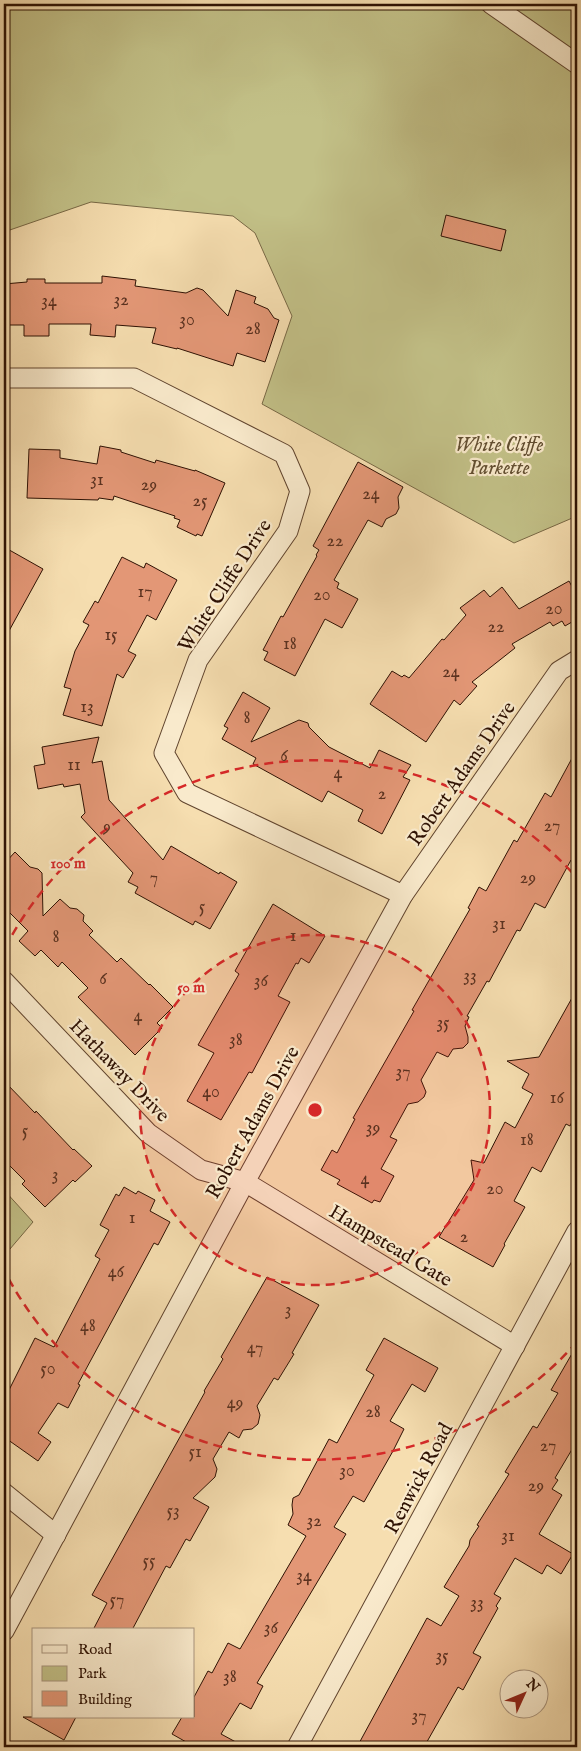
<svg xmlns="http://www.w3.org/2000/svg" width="581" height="1751" viewBox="0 0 581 1751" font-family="'IM FELL English',serif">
  <rect width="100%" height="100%" fill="#f6deb0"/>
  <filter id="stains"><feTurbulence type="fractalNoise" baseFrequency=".004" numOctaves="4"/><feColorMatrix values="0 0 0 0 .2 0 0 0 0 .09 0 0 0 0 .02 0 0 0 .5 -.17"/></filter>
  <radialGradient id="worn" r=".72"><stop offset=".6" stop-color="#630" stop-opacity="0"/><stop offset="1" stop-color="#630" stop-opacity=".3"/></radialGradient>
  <g fill="#c2c087" stroke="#786845">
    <path d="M 4,4 L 577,4 L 577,516 L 514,543 L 262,404 L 292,316 L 255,233 L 233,216 L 91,202 L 4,232 Z"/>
    <path d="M 4,1190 L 33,1222 L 4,1256 Z"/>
  </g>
  <g fill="#e39776" stroke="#2e1103">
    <path d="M 446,215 L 506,230 L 501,251 L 441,236 Z"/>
    <path d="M 102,276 L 136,280 L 135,286 L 186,293 L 197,288 L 203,290 L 228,316 L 236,290 L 256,297 L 254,303 L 268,309 L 274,318 L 279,320 L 265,362 L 237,353 L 233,366 L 177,348 L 177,349 L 152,343 L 156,328 L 116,325 L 115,337 L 90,335 L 91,324 L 49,324 L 49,336 L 24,336 L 24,325 L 4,325 L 4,284 L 27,282 L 27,279 L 45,279 L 45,283 L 102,283 Z"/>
    <path d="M 100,446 L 121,450 L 121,452 L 155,463 L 156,460 L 195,471 L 195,470 L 225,483 L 202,536 L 197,534 L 196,536 L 177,527 L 180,520 L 174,518 L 175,516 L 114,496 L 113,500 L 99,498 L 98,500 L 27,498 L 29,449 L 60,450 L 60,458 L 97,464 Z"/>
    <path d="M 358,462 L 403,487 L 398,497 L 399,508 L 396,514 L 386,519 L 382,527 L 368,520 L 334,580 L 339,583 L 337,588 L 358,599 L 342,628 L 325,619 L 295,676 L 264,660 L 268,652 L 263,650 L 281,616 L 283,617 L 317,556 L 316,555 L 319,550 L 313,546 Z"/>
    <path d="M 4,547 L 43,569 L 4,640 Z"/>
    <path d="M 122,557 L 144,568 L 146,563 L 177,580 L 156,620 L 147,615 L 128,651 L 136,655 L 123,678 L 117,674 L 102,726 L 63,715 L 71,689 L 64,687 L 75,651 L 89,625 L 83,622 L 95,601 L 98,603 Z"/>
    <path d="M 569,581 L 577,596 L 577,619 L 565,626 L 562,621 L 553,626 L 550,622 L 512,644 L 515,648 L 472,682 L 477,686 L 460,705 L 454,700 L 426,742 L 370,704 L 392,671 L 402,677 L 404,675 L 409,678 L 442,639 L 444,640 L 466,615 L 460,608 L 484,590 L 490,597 L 502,587 L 519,609 Z"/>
    <path d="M 243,692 L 270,708 L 251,742 L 299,720 L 308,723 L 309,727 L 329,747 L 370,768 L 379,750 L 411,765 L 403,777 L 410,780 L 382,834 L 358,821 L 363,810 L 328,791 L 322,802 L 253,764 L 256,758 L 222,739 L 228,728 L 224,726 Z"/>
    <path d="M 99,737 L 92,763 L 102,761 L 109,800 L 163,860 L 171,846 L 219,874 L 220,872 L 237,882 L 210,929 L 195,921 L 193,925 L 135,893 L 138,887 L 128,882 L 133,873 L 81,817 L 85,813 L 80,784 L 64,787 L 63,784 L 38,789 L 34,766 L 45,764 L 42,747 Z"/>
    <path d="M 577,749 L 577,864 L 571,860 L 545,908 L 535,903 L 520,931 L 517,930 L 489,982 L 487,981 L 467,1016 L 469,1017 L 465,1026 L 468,1037 L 468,1043 L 463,1048 L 453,1049 L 448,1057 L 437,1052 L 421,1080 L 426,1092 L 424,1097 L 418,1102 L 408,1104 L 390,1137 L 397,1140 L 381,1169 L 394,1176 L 380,1202 L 374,1200 L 372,1203 L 337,1184 L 340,1180 L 321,1170 L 332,1150 L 337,1153 L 355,1119 L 353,1118 L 414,1011 L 412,1010 L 470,909 L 468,908 L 479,887 L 486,891 L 514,840 L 517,842 L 545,793 L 551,797 Z"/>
    <path d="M 15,852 L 30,867 L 38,869 L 42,873 L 43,916 L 60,899 L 70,908 L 77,909 L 84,915 L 83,921 L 93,931 L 89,935 L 117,962 L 121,958 L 149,985 L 150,984 L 173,1007 L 157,1023 L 162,1028 L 135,1055 L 78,997 L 88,988 L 62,962 L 58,967 L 41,950 L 35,956 L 19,941 L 28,931 L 4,907 L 4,864 Z"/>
    <path d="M 273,904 L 325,936 L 309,963 L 301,958 L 298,964 L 296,963 L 278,996 L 290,1002 L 252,1073 L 249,1072 L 221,1120 L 187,1101 L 214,1053 L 198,1045 L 239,974 L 235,971 Z"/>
    <path d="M 577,989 L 577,1112 L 570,1126 L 566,1124 L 541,1172 L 532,1167 L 514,1201 L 525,1207 L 504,1244 L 505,1245 L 493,1267 L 439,1237 L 474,1180 L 471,1160 L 484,1163 L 505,1122 L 515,1128 L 533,1094 L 522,1088 L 529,1074 L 507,1061 L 539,1057 Z"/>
    <path d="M 4,1081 L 35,1113 L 36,1111 L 73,1150 L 74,1149 L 92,1166 L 75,1182 L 73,1180 L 45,1207 L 22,1184 L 25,1181 L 4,1160 Z"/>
    <path d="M 124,1187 L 136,1194 L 138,1191 L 155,1200 L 150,1211 L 170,1222 L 158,1245 L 154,1243 L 78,1384 L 80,1385 L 68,1408 L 58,1403 L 38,1433 L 51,1442 L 38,1461 L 4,1437 L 4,1400 L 35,1338 L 54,1347 L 100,1259 L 95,1256 L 109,1230 L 100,1225 L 116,1194 L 119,1196 Z"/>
    <path d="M 267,1277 L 319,1305 L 292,1353 L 294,1354 L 278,1380 L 274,1378 L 257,1406 L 260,1415 L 258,1424 L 252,1429 L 243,1430 L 239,1438 L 229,1432 L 213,1459 L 217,1469 L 215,1477 L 193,1498 L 209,1507 L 190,1541 L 186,1539 L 170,1568 L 166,1566 L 132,1630 L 93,1630 L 107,1603 L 92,1595 L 205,1392 L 204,1391 L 223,1359 L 221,1357 Z"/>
    <path d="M 384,1338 L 438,1368 L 425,1392 L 412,1384 L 390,1421 L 404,1429 L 393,1451 L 364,1502 L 353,1496 L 334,1527 L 346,1534 L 257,1683 L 263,1686 L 251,1709 L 240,1703 L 221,1734 L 245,1747 L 195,1747 L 172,1734 L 182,1717 L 194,1717 L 194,1697 L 208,1671 L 212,1673 L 228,1643 L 240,1649 L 306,1536 L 288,1525 L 293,1514 L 292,1505 L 293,1498 L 299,1495 L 329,1439 L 337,1443 L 374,1375 L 366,1370 Z"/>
    <path d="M 577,1345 L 577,1441 L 555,1478 L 558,1480 L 552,1489 L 562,1495 L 539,1534 L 573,1554 L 561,1574 L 547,1565 L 542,1574 L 515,1558 L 494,1594 L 501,1598 L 496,1606 L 498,1608 L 473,1653 L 481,1657 L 463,1690 L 458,1687 L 424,1747 L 357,1747 L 427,1618 L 441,1626 L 459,1596 L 444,1587 L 469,1546 L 470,1540 L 479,1526 L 477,1525 L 509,1474 L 505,1472 L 533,1426 L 537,1428 L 558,1393 L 551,1390 Z"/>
    <path d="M 23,1717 L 76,1717 L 64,1740 Z"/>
  </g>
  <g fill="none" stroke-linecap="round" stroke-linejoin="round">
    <defs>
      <g id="street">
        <path d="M 491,4 L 577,64"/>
        <path d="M 4,378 L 134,378 L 284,454 L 300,491 L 288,531 L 198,660 L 164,753 L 187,793 L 403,895"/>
        <path d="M 4,981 L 148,1133 L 201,1170 L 245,1182 L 515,1346"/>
        <path d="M 4,1493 L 56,1535"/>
        <path d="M 4,1631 L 245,1182 L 403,895 L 559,671 L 577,660"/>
        <path d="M 297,1747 L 577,1231"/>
      </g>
    </defs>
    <use href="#street" stroke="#60442e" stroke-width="21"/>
    <use href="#street" stroke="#f9eacc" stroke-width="19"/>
  </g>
  <circle cx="315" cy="1110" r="175" fill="#d62828" fill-opacity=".12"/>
  <g fill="none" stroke="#d62828" stroke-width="2.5" stroke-dasharray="9 6">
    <circle cx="315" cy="1110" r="175"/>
    <path d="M577 1342A350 350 0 0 1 5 1272M5 948A350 350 0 0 1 577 878"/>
  </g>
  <g text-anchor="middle" stroke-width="4.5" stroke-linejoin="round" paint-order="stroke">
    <g font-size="18" fill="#5b3220">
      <text x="121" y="305">32</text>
      <text x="49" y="306">34</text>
      <text x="187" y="325">30</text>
      <text x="253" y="334">28</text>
      <text x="97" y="485">31</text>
      <text x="149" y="490">29</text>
      <text x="371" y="499">24</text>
      <text x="200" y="506">25</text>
      <text x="335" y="546">22</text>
      <text x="145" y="597">17</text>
      <text x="322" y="600">20</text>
      <text x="554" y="614">20</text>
      <text x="496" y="632">22</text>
      <text x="111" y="640">15</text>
      <text x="290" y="649">18</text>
      <text x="451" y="677">24</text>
      <text x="87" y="712">13</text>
      <text x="247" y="723">8</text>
      <text x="284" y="761">6</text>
      <text x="74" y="770">11</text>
      <text x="338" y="778">4</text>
      <text x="382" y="799">2</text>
      <text x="552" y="831">27</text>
      <text x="107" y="832">9</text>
      <text x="154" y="883">7</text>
      <text x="528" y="883">29</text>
      <text x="202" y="912">5</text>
      <text x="499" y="929">31</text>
      <text x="293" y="941">1</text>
      <text x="56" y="942">8</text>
      <text x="470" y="981">33</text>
      <text x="103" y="984">6</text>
      <text x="261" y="986">36</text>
      <text x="138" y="1021">4</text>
      <text x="443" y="1028">35</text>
      <text x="236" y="1045">38</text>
      <text x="403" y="1077">37</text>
      <text x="211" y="1097">40</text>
      <text x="557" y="1103">16</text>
      <text x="373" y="1133">39</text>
      <text x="25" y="1136">5</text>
      <text x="527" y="1145">18</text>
      <text x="55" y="1180">3</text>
      <text x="365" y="1184">4</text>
      <text x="495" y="1194">20</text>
      <text x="132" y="1223">1</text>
      <text x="464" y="1242">2</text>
      <text x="116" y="1277">46</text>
      <text x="288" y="1315">3</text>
      <text x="88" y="1331">48</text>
      <text x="255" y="1353">47</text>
      <text x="48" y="1374">50</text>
      <text x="235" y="1408">49</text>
      <text x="373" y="1417">28</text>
      <text x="548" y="1451">27</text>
      <text x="195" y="1457">51</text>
      <text x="347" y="1476">30</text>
      <text x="536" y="1491">29</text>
      <text x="173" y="1516">53</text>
      <text x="314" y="1526">32</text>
      <text x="508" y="1541">31</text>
      <text x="149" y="1566">55</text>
      <text x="304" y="1581">34</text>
      <text x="117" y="1605">57</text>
      <text x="477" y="1608">33</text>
      <text x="271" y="1633">36</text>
      <text x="442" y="1661">35</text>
      <text x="230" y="1682">38</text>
      <text x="419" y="1721">37</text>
    </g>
    <g font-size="20" font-style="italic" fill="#624e31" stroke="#f9eacc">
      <text x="499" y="451">White Cliffe<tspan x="499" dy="23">Parkette</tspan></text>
    </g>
    <g font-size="20" fill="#2e1103" stroke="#f9eacc">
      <text transform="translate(224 585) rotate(-57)" y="7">White Cliffe Drive</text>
      <text transform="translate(461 773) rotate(-55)" y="7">Robert Adams Drive</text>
      <text transform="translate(120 1070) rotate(46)" y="7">Hathaway Drive</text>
      <text transform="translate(252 1122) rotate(-61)" y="7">Robert Adams Drive</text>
      <text transform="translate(391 1245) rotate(31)" y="7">Hampstead Gate</text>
      <text transform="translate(418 1478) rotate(-62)" y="7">Renwick Road</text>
    </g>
  </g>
  <circle cx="315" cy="1110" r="8" fill="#d62828" stroke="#f9eacc" stroke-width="2.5"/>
  <g font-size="15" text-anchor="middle" font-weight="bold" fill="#d62828" stroke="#f9eacc" stroke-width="4.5" stroke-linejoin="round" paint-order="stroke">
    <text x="68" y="868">100 m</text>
    <text x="191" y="992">50 m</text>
  </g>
  <rect width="581" height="1751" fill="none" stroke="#f6deb0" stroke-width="20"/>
  <rect x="5" y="5" width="571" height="1741" fill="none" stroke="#2e1103" stroke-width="2.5"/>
  <rect x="10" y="10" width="561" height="1731" fill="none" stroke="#2e1103"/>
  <rect x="32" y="1628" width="162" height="90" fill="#f9eacc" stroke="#a8937c"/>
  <rect x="42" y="1645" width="25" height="8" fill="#f9eacc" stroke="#a8937c"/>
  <text x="78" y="1654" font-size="15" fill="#2e1103">Road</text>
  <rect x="42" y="1666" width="25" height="15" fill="#c2c087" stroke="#a8937c"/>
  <text x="78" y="1678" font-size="15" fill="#2e1103">Park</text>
  <rect x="42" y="1691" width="25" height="15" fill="#e39776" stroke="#a8937c"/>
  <text x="78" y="1704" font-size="15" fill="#2e1103">Building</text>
  <g transform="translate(524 1694) rotate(46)"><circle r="24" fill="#f9eacc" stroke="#a8937c"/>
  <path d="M0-4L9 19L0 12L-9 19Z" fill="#8f2418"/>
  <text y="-8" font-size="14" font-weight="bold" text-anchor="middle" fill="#2e1103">N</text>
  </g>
  <rect width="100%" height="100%" filter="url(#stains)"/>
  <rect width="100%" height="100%" fill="url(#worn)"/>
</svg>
